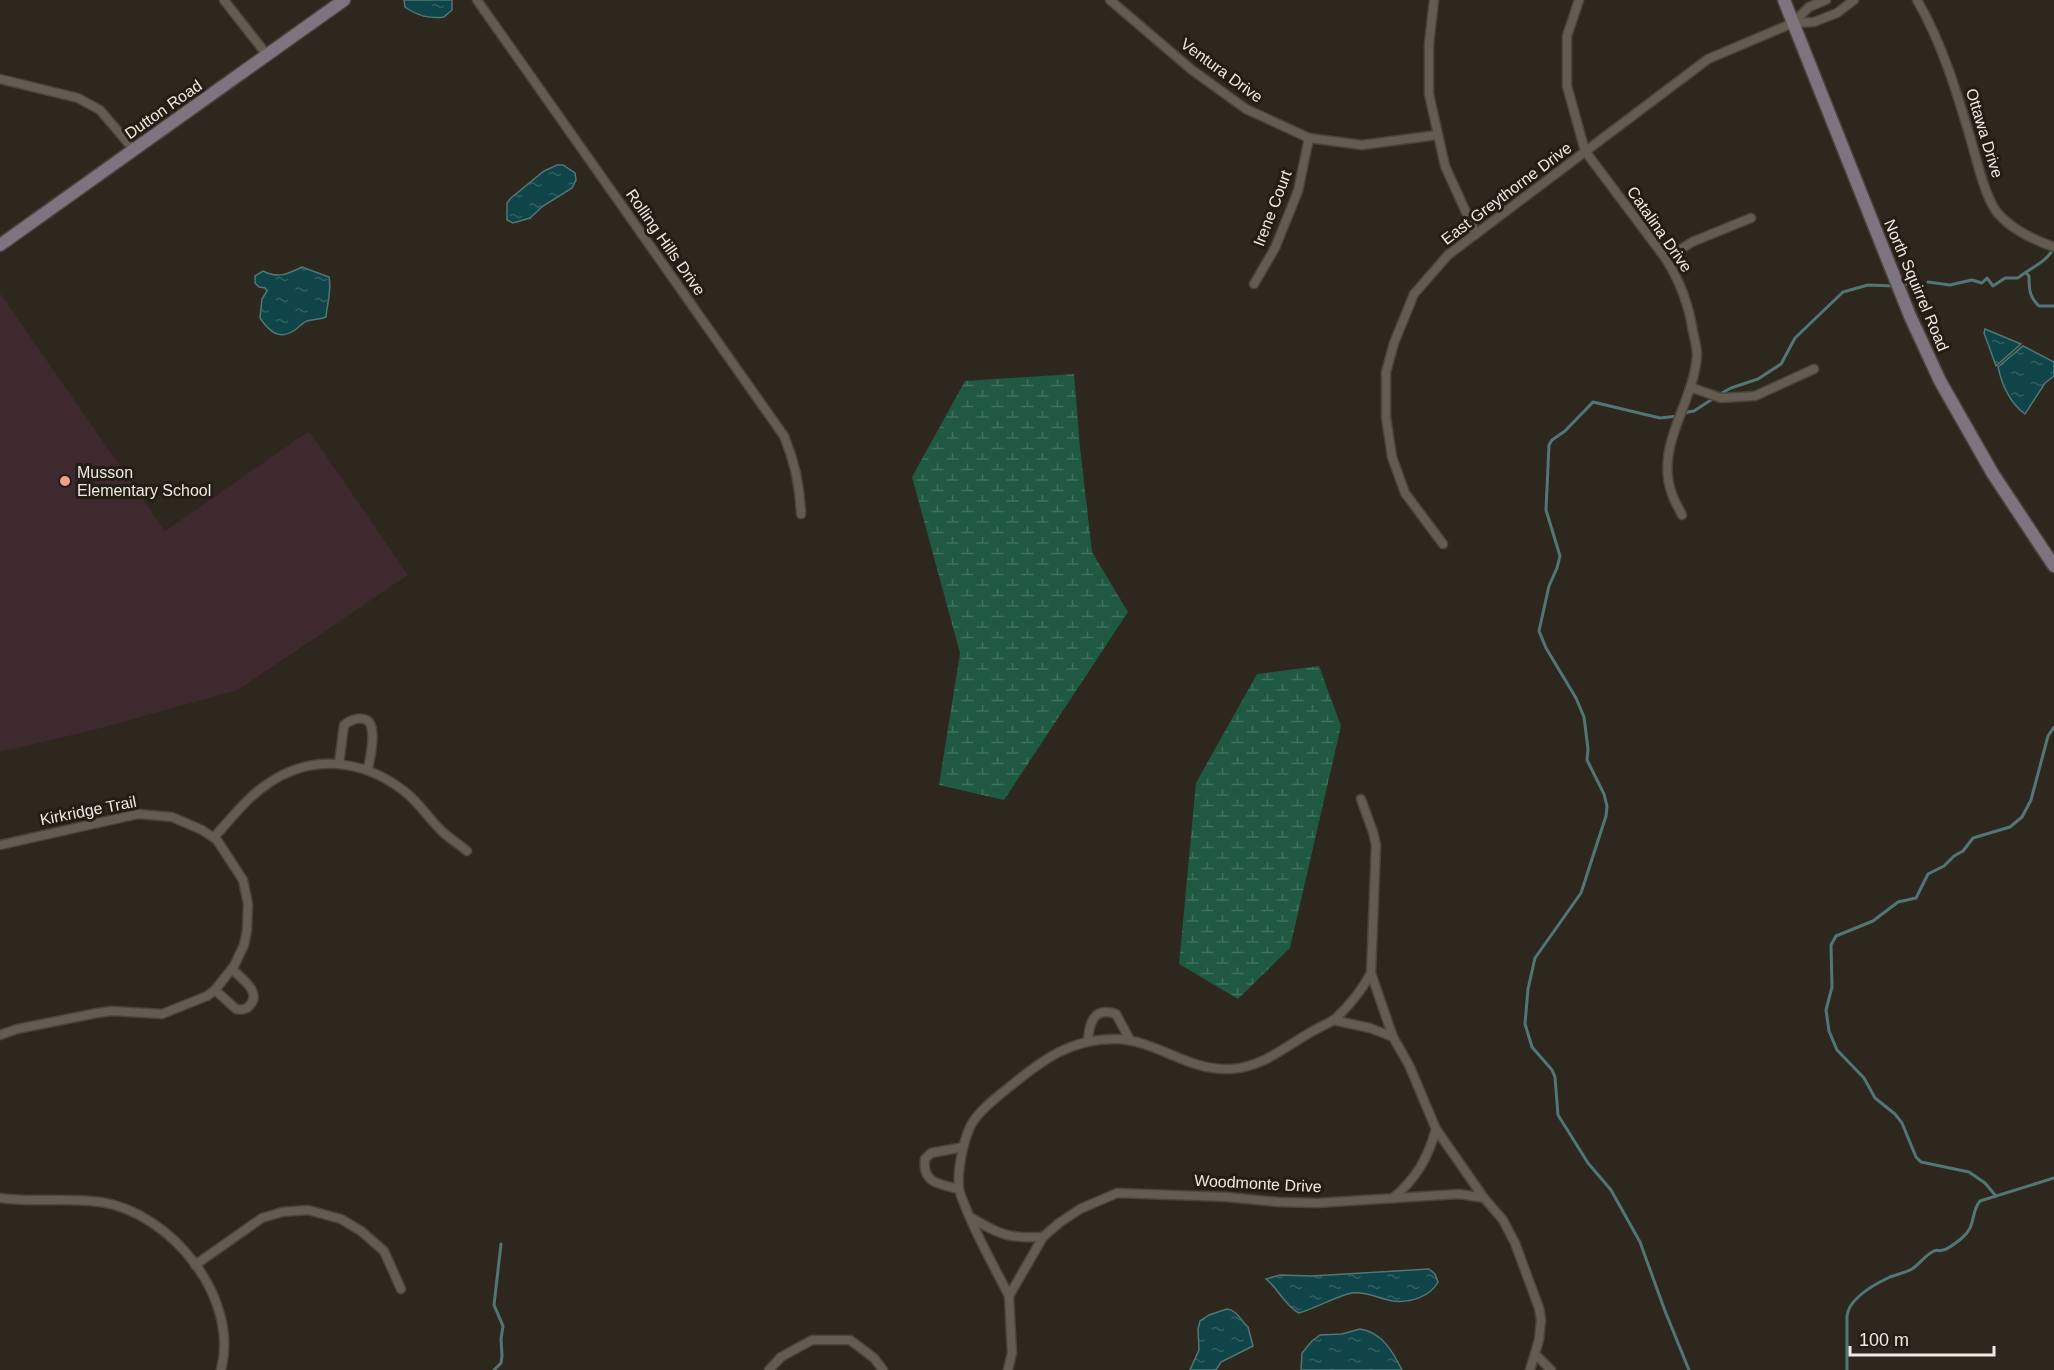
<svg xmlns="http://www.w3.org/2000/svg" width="2054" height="1370" viewBox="0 0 2054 1370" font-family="Arial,sans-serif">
  <defs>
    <pattern id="wetland-marsh" width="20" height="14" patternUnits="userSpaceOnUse" patternTransform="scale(1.5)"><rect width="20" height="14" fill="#1f5942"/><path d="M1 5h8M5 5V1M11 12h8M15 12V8" fill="none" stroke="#40715d"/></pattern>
    <pattern id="water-ripples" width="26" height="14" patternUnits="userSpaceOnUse" patternTransform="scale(1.5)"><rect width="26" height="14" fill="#0f4448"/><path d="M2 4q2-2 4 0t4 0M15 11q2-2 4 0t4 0" fill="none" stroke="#325f62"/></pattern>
  </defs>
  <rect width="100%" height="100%" fill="#2e271d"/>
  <path fill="#3d292e" d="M 0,293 L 165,531 L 309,431 L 408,575 L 238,690 L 97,729 L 0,752 Z"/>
  <g fill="url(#wetland-marsh)">
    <path d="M 1074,374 L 1080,447 L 1092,552 L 1128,612 L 1004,800 L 939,785 L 960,653 L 912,477 L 965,381 Z"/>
    <path d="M 1319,666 L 1341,726 L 1290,948 L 1238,999 L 1179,964 L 1196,783 L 1257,674 Z"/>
  </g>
  <g fill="url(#water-ripples)" stroke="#527676" stroke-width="1.5">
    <path d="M 404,0 L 452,0 L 452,10 L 444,17 C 429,19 418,16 405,7 Z"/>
    <path d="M 557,165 L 563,165 L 575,173 L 576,180 L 572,188 L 543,206 L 530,218 L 513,223 L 507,220 L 507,203 L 511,198 L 544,171 Z"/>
    <path d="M 302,267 L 329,277 C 332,291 327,303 326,317 C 319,320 313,319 307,321 C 302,323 299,327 295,330 C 279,341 269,331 260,318 L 262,299 L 267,291 L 265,288 L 259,287 L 255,283 L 255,276 L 263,271 C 278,279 288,274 302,267 Z"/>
    <path d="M 1985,329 L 2021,344 L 1996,366 L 1984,333 Z"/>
    <path d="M 2023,346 L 2054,362 L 2054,376 L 2045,383 L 2025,414 C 2010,403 2002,385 1998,367 Z"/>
    <path d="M 1429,1269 L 1435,1274 L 1438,1282 C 1430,1297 1410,1303 1393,1301 C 1380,1299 1366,1291 1352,1293 C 1336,1296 1317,1308 1299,1313 C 1284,1305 1279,1289 1266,1279 L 1280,1275 L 1312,1276 Z"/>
    <path d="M 1227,1309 C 1237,1310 1241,1321 1248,1327 L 1253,1346 L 1221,1362 L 1216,1370 L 1190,1370 L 1199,1350 L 1198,1329 L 1200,1321 L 1209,1315 Z"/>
    <path d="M 1360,1329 C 1382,1332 1393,1352 1402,1370 L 1301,1370 L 1302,1353 L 1312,1341 L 1320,1335 L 1342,1334 Z"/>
  </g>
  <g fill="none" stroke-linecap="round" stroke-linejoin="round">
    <g stroke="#527676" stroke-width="3">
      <path d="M 2027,274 L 2029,276 C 2029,288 2029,297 2039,306 L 2054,306"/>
      <path d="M 1928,282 L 1950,285 L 1972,280 L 1982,283 L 1987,278 L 1993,286 L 2005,278 L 2018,278 C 2028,269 2047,262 2053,249"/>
      <path d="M 1901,285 L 1920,283"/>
      <path d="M 1720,394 L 1731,388 L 1758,379 L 1781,364 L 1795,338 L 1843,292 L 1868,285 L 1895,286"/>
      <path d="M 1684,414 L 1688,412 L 1694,411 L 1714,398"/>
      <path d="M 1678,416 L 1660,418 L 1593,402 L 1565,431 L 1552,440 L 1549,445 L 1546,510 L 1560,556 L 1557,568 L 1549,586 L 1539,631 L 1546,648 L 1576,698 L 1584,717 L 1588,749 L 1587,760 L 1604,794 L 1607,806 L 1606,816 L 1581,893 L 1535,958 L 1528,989 L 1525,1024 L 1532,1047 L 1552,1070 L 1555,1077 L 1558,1115 L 1588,1163 L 1611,1190 L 1640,1242 L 1665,1311 L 1689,1370"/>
      <path d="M 1996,1196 L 1985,1183 L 1969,1172 L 1921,1162 L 1916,1157 L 1902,1123 L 1895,1114 L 1875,1098 L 1864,1078 L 1837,1050 L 1829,1031 L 1826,1010 L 1832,987 L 1831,945 L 1836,936 L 1873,921 L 1898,902 L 1916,898 L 1928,874 L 1944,866 L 1954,856 L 1963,851 L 1973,838 L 2010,827 L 2022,817 L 2031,800 L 2048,736 L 2054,727"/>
      <path d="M 494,1370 L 501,1363 L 502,1356 L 501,1339 L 503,1326 L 494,1305 L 501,1244"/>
      <path d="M 1847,1370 L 1847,1316 C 1849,1298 1875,1284 1890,1277 C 1897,1274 1905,1273 1912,1269 C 1920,1264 1925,1255 1934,1251 C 1939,1249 1937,1252 1943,1250 C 1949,1249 1957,1242 1962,1238 C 1977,1225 1970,1213 1980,1201 L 2054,1178"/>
    </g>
    <defs>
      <g id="street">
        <path d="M 224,0 L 267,55"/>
        <path d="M 477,0 L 784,436 C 795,462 800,486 801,514"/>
        <path d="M 1110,0 L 1192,70 L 1246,109 L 1309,138 L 1362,145 L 1437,135"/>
        <path d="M 1434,0 L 1429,44 L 1429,94 L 1445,166 L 1476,234"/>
        <path d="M 1579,0 L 1567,36 L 1567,86 L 1585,151 L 1666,259 C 1681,283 1689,305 1693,332 C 1695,340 1697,348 1697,355 C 1694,403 1654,446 1672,494 C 1674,501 1679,508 1682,515"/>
        <path d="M 1917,0 C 1942,43 1956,90 1970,137 C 1976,157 1984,194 1996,211 C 2010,229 2034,240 2054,247"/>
        <path d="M 1793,23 L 1809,7 L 1826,0"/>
        <path d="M 0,79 L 78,98 L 100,110 L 134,150"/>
        <path d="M 1666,259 L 1692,242 L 1751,218"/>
        <path d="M 1254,284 L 1275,248 L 1298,191 L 1309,138"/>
        <path d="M 1690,387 L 1721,398 L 1755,396 L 1814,369"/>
        <path d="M 1443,544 L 1405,493 L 1392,457 L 1386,417 L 1386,372 L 1394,343 L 1414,294 L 1448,255 L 1708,59 L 1793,23 L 1814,22 L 1837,13 L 1854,0"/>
        <path d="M 339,763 L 344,725 C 353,718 371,713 372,731 C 374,743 370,758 368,769"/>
        <path d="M 1361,799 L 1373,832 L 1376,845 L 1371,973 L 1393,1037 L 1409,1065 L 1436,1129 L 1484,1198 L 1503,1220 L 1515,1243 L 1539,1308 L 1541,1320 L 1539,1340 L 1530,1370"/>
        <path d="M 214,837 C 231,819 247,797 269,783 C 313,753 364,760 404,791 C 420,803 430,821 445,834 C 452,840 460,845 467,851"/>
        <path d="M 0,845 L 138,814 L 172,817 L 202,830 L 217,840 L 243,880 L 248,904 L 247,930 L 244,945 L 234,966 L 215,990 L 207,996 L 162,1014 L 112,1011 L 97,1013 L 17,1029 L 0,1035"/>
        <path d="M 215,990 L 236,1009 C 242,1010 246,1010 250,1005 C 262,992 241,978 232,969"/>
        <path d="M 1333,1020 L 1370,1028 L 1393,1037"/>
        <path d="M 1088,1041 C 1089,1023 1094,1006 1116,1014 L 1130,1040"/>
        <path d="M 959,1189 C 939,1184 922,1183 925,1159 L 931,1153 L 963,1147"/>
        <path d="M 0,1198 C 33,1203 67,1197 100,1202 C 171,1212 240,1298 221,1370"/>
        <path d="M 1393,1198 C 1416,1179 1428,1158 1436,1129"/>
        <path d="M 970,1217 C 998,1234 1009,1239 1043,1237"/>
        <path d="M 195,1265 L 262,1218 L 282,1212 L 308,1210 L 341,1219 L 361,1231 L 384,1251 L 401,1289"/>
        <path d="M 1009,1296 C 994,1266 977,1237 965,1206 C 963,1201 960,1194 959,1189 C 957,1171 963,1143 970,1127 C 978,1111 995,1099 1008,1088 C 1042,1060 1071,1038 1117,1039 C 1158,1041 1188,1071 1230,1069 C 1261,1068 1285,1047 1311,1032 C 1319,1027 1328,1024 1335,1019 C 1350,1005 1362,990 1371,973"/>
        <path d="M 1535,1354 L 1551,1370"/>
        <path d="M 769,1370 L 781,1357 L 812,1340 L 850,1340 L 874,1358 L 883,1370"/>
        <path d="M 1008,1370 L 1012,1353 L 1009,1296 L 1043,1237 L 1059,1223 L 1080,1209 L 1117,1193 L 1227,1197 L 1278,1202 L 1317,1203 L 1459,1194 L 1484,1198"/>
      </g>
      <g id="secondary">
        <path d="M 1784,0 L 1910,316 L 1940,381 L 1993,474 L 2054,566"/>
        <path d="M 0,245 L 344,0"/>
      </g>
    </defs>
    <use href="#street" stroke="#4a443c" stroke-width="11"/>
    <use href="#secondary" stroke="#4a443c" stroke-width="15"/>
    <use href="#street" stroke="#645c50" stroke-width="8"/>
    <use href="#secondary" stroke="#7c7580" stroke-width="12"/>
  </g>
  <circle fill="#f49d8b" stroke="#241d14" stroke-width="2" cx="65" cy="481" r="6"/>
  <g text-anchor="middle" stroke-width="6" stroke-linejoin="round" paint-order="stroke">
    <g font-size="16" fill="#efeae3" stroke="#241d14">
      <text transform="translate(1222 70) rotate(36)" y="6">Ventura Drive</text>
      <text transform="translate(163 109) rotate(-35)" y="6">Dutton Road</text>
      <text transform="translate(1985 133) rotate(73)" y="6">Ottawa Drive</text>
      <text transform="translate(1506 193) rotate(-37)" y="6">East Greythorne Drive</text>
      <text transform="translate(1272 208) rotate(-69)" y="6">Irene Court</text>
      <text transform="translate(1660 229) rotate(55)" y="6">Catalina Drive</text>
      <text transform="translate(666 242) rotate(55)" y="6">Rolling Hills Drive</text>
      <text transform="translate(1917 285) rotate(67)" y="6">North Squirrel Road</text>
      <text transform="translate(88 810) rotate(-11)" y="6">Kirkridge Trail</text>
      <text transform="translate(1258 1183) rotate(3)" y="6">Woodmonte Drive</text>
    </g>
    <g font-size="16" fill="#efeae3" stroke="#241d14" text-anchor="start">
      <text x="77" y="478">Musson<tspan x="77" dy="18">Elementary School</tspan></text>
    </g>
  </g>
  <path d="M1850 1346v9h144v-9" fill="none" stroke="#efeae3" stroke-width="3"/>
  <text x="1859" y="1346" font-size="18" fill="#efeae3" stroke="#241d14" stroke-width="4.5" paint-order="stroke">100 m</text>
</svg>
